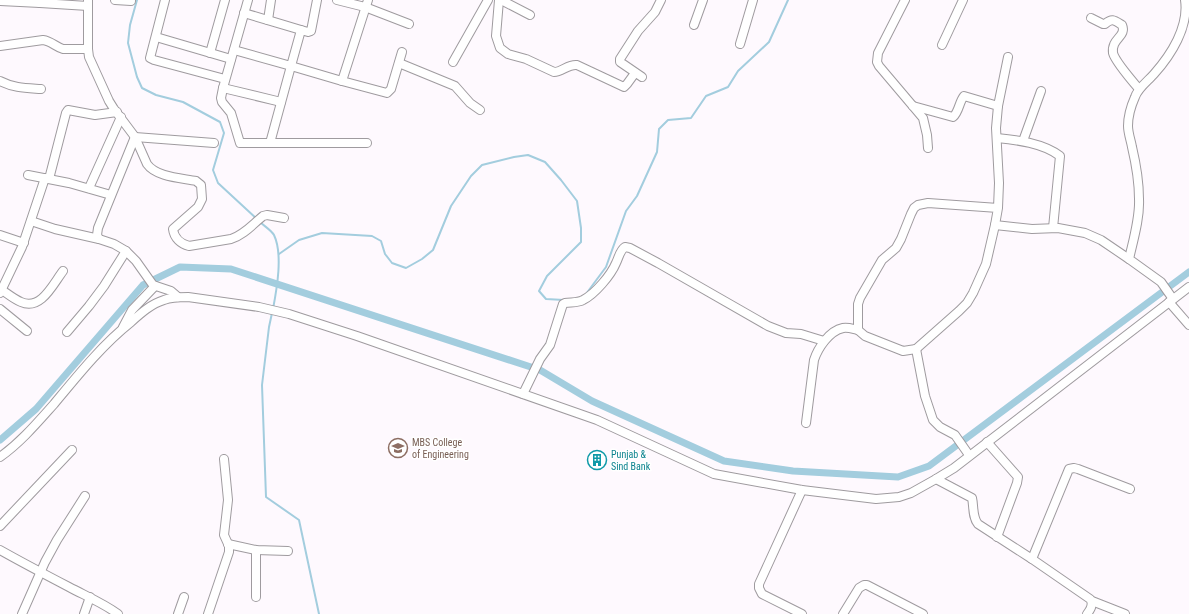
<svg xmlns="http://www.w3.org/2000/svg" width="1189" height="614" viewBox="0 0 1189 614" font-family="'Roboto Condensed',sans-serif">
  <rect width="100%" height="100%" fill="#fef9fe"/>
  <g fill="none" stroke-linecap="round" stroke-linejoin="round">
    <g stroke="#a3cdde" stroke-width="2">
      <path d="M 137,0 L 130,25 L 128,43 L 137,77 L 142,88 L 156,95 L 183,102 L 220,122 L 224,133 L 213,170 L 218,183 L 257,219"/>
      <path d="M 260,222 C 264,226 271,230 274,235 C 283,254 277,288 273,309"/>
      <path d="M 279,254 L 299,240 L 322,233 L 372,236 L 381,241 L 385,254 L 392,263 L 406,268 L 422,259 L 433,250 L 451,206 L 471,176 L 482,165 L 514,157 L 528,155 L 545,162 L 561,180 L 577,201 L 581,228 L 581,242 L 547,276 L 539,291 L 546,299 L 564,300"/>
      <path d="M 586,294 L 606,267 L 626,211 L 637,196 L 657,152 L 659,129 L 668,120 L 691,118 L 706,96 L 728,87 L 738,71 L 769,42 L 788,0"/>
      <path d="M 272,313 L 269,327 L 262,385 L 266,497 L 299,520 L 319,614"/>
    </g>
    <path stroke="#a3cdde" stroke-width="7" d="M 0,440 L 36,409 L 143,285 L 180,267 L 231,269 L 540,370 L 592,401 L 724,461 L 793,471 L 898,477 L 929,466 L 1189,272"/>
    <defs>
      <g id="minor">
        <path d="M 41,0 L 40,3 L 88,6"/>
        <path d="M 88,0 L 88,49 L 89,57 L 109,101 L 114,109 L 135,137 L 147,164 C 156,177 181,178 196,181 L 201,185 L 202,199 L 198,207 L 173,229 C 174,238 181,244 189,246 L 231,239 C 244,235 253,224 263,216 L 267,215 L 284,218"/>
        <path d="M 115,0 L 131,1"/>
        <path d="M 165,0 L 150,58 L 154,60 L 225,79"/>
        <path d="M 248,0 L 223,88 L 221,98 L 222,102 L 231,113 L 240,143 L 367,143"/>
        <path d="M 337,0 L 365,7 L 409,24"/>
        <path d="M 499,0 L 496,36 L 500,48 L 508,54 L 526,59 L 554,72 C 562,72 568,64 577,65 L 624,87 L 627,84 L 635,73"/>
        <path d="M 501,0 L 530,15"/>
        <path d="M 905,0 L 878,53 L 877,62 L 879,66 L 923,118 L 927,135 L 928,148"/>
        <path d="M 0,1 L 40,3"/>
        <path d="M 244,13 L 301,30"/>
        <path d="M 1091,18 L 1103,24 L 1105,24 C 1112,18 1114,20 1122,25 C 1127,37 1111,38 1113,53 C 1115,61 1133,82 1139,89"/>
        <path d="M 268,20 L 271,0"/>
        <path d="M 694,25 L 703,0"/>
        <path d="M 156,37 L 231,59"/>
        <path d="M 740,44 L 753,0"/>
        <path d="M 942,45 L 963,0"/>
        <path d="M 0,46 L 43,40 C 51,41 56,47 63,49 L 88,49"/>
        <path d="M 234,50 L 291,66 L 301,30 L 308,32 L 311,31 L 317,0"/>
        <path d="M 210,53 L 225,0"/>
        <path d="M 453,62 L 488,0"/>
        <path d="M 399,63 L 455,86 L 470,103 L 480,110"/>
        <path d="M 642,77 L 623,64 L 620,62 L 620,59 L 638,31 L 655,12 L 661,0"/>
        <path d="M 0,81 C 13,88 27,88 41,89"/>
        <path d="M 342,81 L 368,0"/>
        <path d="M 223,88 L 281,102"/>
        <path d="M 913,106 L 953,117 C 959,112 959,102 964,96 L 998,106"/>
        <path d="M 997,138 C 1017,140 1043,143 1060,156 L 1053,228"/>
        <path d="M 1023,141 L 1041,91"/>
        <path d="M 270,143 L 291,66 L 342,81 L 387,93 L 391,89 L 402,52"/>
        <path d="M 28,175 L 69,183 L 111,195"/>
        <path d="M 49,179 L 66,113 L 68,110 L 95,115 L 117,112"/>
        <path d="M 89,188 L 121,117"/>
        <path d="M 998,208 L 928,203 L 918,205 L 914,208 L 911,214 L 901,239 L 896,248 L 882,260 L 860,298 L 858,304 L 858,330 L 865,336 L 903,351 L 916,349 L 959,311 L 967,303 L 973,293 L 986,264 L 995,225 L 998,208 L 999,183 L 996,128 L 998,106 L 1008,57"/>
        <path d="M 31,221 L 55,229 L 99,239"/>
        <path d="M 995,225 L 1032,229 L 1058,228 L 1085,233 L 1101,240 L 1129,259"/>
        <path d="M 0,235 L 24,243"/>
        <path d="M 2,290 C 8,294 14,299 21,302 C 41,311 53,284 63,271"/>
        <path d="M 0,293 L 22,247 L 45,178"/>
        <path d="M 178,297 L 171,291 L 153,285 L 136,261 L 126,251 L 114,244 L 99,239 L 97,235 L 98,228 L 135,137 L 214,143"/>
        <path d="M 1173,299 L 1161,282 L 1129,259 C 1133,241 1140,218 1139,199 C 1139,182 1136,164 1132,147 C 1131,141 1128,133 1128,126 C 1128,116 1131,106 1135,97 C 1138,88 1148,81 1154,74 C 1171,55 1189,27 1185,0"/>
        <path d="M 1169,302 L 1189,325"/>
        <path d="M 0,309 L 27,331"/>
        <path d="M 123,327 L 132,310 L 155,286"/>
        <path d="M 67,332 L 89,306 L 104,286 L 126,251"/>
        <path d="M 916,349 L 925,396 L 933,420 L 940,427 L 955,435 L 969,455"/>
        <path d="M 523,394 L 540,359 L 550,345 L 563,304 L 565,303 C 571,302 578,303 583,300 C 595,294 611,275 616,263 C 619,257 620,250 625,247 L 630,248 L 658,263 L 768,326 L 786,333 L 801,334 L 824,341"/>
        <path d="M 806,423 L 814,360 C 818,348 829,331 843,328 C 848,327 853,329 858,330"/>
        <path d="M 987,442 L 1018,477 L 1017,483 L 997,537"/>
        <path d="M 0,457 C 21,442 37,423 54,404 C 78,375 102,345 131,322 C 141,313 151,304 164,300 C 171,297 180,297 188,297 L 259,307 L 289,314 L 357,336 L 597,420 L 714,474 L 802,490 L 876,499 L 899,497 L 911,493 L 936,479 L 954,468 L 1189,287"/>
        <path d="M 936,479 L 972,498 C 974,506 972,517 978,524 L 1032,559 L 1090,599 C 1094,604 1091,609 1087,614"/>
        <path d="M 802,490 L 759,584 L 759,588 L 762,594 L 802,614"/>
        <path d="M 0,526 L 72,450"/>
        <path d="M 228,544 L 256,550 L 288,551"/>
        <path d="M 0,550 C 23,563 46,575 69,587 C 86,596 103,603 118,614"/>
        <path d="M 1032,559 L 1069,469 L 1074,468 L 1078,469 L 1130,489"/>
        <path d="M 256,597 L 256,550"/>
        <path d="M 1092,601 L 1125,614"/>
        <path d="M 22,614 L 45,562 L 57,540 L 85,496"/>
        <path d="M 84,614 L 90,597"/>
        <path d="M 178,614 L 184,597"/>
        <path d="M 208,614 L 229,552 L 229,546 L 224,535 L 228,500 L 224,459"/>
        <path d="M 843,614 L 859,588 L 864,585 L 867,585 L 923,614"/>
      </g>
    </defs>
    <use href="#minor" stroke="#9f9b9f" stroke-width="10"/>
    <use href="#minor" stroke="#fff" stroke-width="8"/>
  </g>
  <defs>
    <symbol id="university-ring" viewBox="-11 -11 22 22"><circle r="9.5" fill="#fff" stroke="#8d6e63" stroke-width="1.5"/><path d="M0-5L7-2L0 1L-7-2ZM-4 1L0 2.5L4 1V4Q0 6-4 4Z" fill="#8d6e63"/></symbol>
    <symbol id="building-ring" viewBox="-11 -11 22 22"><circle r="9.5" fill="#fff" stroke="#0f9aa8" stroke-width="1.5"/><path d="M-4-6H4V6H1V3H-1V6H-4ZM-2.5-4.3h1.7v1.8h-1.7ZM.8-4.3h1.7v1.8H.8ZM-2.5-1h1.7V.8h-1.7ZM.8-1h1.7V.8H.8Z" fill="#0f9aa8"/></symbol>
  </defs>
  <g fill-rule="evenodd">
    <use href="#university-ring" x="387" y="437" width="22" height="22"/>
    <use href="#building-ring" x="586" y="449" width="22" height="22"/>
  </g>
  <g text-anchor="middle" stroke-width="3" stroke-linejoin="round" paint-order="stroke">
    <g font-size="10" fill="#785e54" stroke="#fff" text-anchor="start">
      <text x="412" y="446">MBS College<tspan x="412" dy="12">of Engineering</tspan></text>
    </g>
    <g font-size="10" fill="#0d838f" stroke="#fff" text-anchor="start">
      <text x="611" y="458">Punjab &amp;<tspan x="611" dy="12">Sind Bank</tspan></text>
    </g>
  </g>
</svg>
